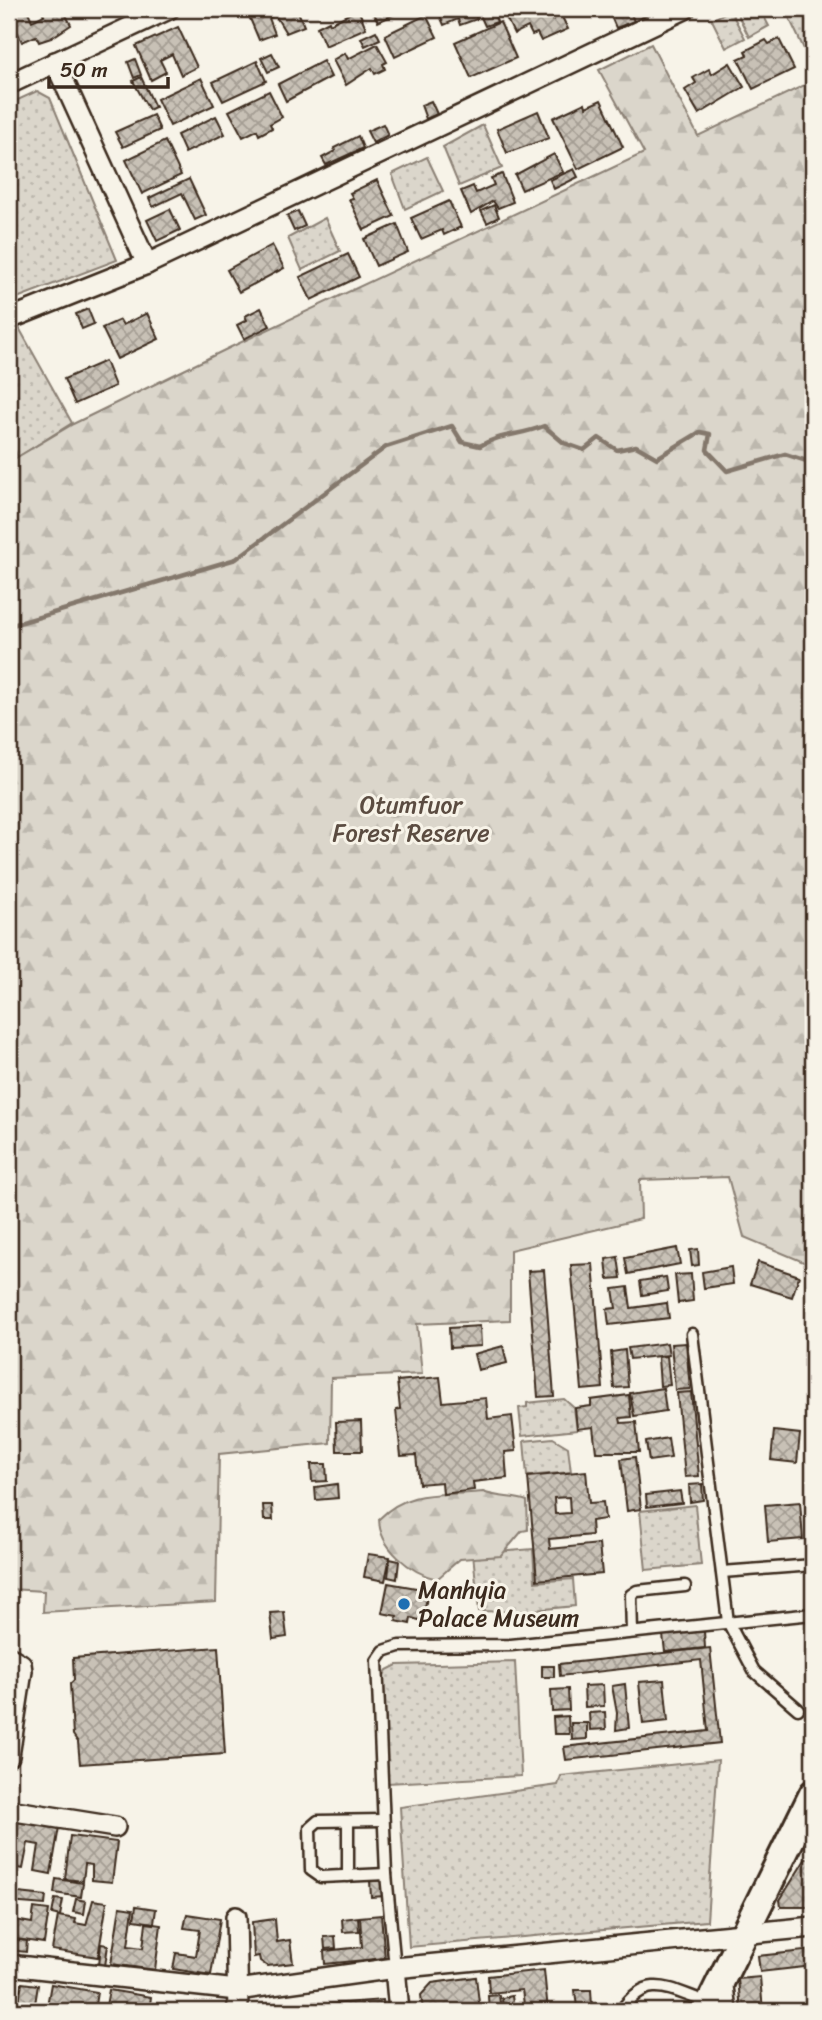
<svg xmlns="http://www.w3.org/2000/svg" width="822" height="2020" viewBox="0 0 822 2020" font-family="Sriracha,sans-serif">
  <defs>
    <pattern id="grass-dots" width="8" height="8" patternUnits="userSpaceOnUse" patternTransform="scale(1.75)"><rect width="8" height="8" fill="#dbd6cb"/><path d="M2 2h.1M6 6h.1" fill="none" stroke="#bdb8ae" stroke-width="1.8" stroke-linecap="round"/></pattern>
    <pattern id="forest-firs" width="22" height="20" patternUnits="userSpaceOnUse" patternTransform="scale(1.75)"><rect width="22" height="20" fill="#dbd6cb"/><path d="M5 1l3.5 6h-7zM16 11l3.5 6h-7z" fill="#bdb8ae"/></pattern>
    <pattern id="building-cross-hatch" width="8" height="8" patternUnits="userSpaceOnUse" patternTransform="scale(1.75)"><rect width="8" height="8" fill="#c8c1b6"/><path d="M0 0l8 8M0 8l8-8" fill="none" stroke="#a49d93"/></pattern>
  </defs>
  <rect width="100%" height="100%" fill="#f7f3e8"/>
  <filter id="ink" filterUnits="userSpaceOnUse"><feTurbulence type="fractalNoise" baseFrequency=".0143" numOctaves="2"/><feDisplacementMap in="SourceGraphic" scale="14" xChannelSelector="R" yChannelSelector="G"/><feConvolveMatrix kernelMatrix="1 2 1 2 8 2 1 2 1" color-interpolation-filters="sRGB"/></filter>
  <g filter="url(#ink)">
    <g fill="url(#grass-dots)" stroke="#8b8074" stroke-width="2">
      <path d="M 735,9 L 760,9 L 769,26 L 749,37 Z"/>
      <path d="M 785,9 L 813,9 L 813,68 Z"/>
      <path d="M 730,10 L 745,38 L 726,48 L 712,20 Z"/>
      <path d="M 37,91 L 50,98 L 117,260 L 9,301 L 9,104 Z"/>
      <path d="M 483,125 L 502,168 L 459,186 L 443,147 Z"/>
      <path d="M 427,157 L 443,191 L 405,209 L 392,174 Z"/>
      <path d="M 325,218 L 340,251 L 302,270 L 288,238 Z"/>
      <path d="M 18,326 L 72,423 L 18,457 L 9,442 L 9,330 Z"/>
      <path d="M 564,1399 L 574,1408 L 577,1430 L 522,1436 L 519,1408 L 527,1407 L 527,1403 Z"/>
      <path d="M 553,1438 L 568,1447 L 571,1472 L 527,1476 L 524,1441 Z"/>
      <path d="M 695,1505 L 701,1565 L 646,1570 L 640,1511 Z"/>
      <path d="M 533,1549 L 535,1582 L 573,1579 L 575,1606 L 514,1612 L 479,1611 L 473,1554 Z"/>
      <path d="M 515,1662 L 521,1776 L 387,1783 L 382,1679 L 387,1670 L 397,1665 Z"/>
      <path d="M 718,1760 L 707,1921 L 409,1947 L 400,1807 L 558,1785 L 561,1776 Z"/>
    </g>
    <g fill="url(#forest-firs)" stroke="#8b8074" stroke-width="2">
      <path d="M 651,44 L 698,136 L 813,81 L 813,1266 L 744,1237 L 728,1177 L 640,1180 L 641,1219 L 510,1250 L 510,1320 L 417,1324 L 422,1374 L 331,1378 L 330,1443 L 219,1454 L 216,1602 L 43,1612 L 44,1591 L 9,1589 L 9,1320 L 15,1272 L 9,1270 L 9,462 L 73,424 L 231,347 L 644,153 L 599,70 Z"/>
      <path d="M 483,1492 C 498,1498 512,1496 527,1501 L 528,1530 L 522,1531 L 501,1556 L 460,1559 L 437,1579 C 411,1573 379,1548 379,1519 C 411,1487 442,1497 483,1492 Z"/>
    </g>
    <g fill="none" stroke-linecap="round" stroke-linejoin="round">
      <path stroke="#84786c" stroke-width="4.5" d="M 9,626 L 236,559 L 386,447 L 452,426 L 462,442 L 480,446 C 502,433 519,436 544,426 L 564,443 L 584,450 L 599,438 L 617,450 L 636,446 L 657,458 L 700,432 L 710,434 L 707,450 L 727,471 L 785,454 L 813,463"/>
    </g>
    <g fill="url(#building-cross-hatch)" stroke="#3b2a1e" stroke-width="2" fill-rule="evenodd">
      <path d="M 22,9 L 27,9 L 32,21 L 44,15 L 41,9 L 63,9 L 71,25 L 51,38 L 39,42 L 36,36 L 22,42 L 9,15 Z"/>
      <path d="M 246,9 L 297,9 L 304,26 L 286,33 L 275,15 L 269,18 L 275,34 L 259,40 Z"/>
      <path d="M 358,9 L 366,28 L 325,46 L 317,27 L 329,21 L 330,24 Z"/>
      <path d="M 372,9 L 406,9 L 378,22 Z"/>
      <path d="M 437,9 L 485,9 L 474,13 L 477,19 L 460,25 L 458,19 L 444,25 Z"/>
      <path d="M 502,9 L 558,9 L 550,15 L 552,20 L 561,15 L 568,29 L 541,41 L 537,33 L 532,35 L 528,27 L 514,34 Z"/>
      <path d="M 621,9 L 629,9 L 634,21 L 616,28 L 610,14 Z"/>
      <path d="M 493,10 L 497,22 L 485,26 L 480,15 Z"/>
      <path d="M 426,15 L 437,37 L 395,57 L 385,35 Z"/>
      <path d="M 500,22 L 516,58 L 471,78 L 455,42 Z"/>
      <path d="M 178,27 L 197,67 L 181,75 L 172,54 L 160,60 L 166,72 L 151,80 L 136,46 Z"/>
      <path d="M 376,31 L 380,39 L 365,46 L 361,38 Z"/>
      <path d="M 779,39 L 794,69 L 753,89 L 738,59 L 747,55 L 745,51 L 766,40 L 769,44 Z"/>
      <path d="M 377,44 L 387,62 L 383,64 L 385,69 L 375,74 L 372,68 L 346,85 L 333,60 L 345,53 L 348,59 Z"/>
      <path d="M 272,53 L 279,67 L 268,72 L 261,58 Z"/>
      <path d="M 135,59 L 141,75 L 134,78 L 128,62 Z"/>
      <path d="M 257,61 L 266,81 L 223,101 L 213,82 Z"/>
      <path d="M 323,61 L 331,77 L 286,101 L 278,84 Z"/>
      <path d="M 730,63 L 744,87 L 699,114 L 685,90 L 696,83 L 693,78 L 709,69 L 712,74 Z"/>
      <path d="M 141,77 L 155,107 L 149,110 L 133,81 Z"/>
      <path d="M 201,78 L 214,105 L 170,126 L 157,99 Z"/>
      <path d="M 269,91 L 282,117 L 270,124 L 272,128 L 259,135 L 257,130 L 243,137 L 229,111 Z"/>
      <path d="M 601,100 L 623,147 L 578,169 L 553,118 L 585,103 L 586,107 Z"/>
      <path d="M 431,101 L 437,114 L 426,119 L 421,105 Z"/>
      <path d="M 538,111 L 549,138 L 507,153 L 497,129 Z"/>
      <path d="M 153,115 L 160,130 L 123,147 L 115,132 Z"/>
      <path d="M 216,116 L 225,134 L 185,153 L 177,135 Z"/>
      <path d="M 383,124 L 388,135 L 373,143 L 367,131 Z"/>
      <path d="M 358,136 L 363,148 L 326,165 L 322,158 L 335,151 L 334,148 Z"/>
      <path d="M 165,141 L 181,175 L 142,194 L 126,160 Z"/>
      <path d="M 554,154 L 563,172 L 522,190 L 515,175 Z"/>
      <path d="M 574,169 L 578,177 L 554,189 L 550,180 Z"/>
      <path d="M 502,174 L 513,202 L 498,208 L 493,201 L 471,214 L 461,191 L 473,186 L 476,193 L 494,185 L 491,178 Z"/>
      <path d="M 189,179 L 206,215 L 195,220 L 182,193 L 153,207 L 149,198 Z"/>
      <path d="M 377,180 L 394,216 L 364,230 L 349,199 L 353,198 L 350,193 Z"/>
      <path d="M 449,201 L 461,227 L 444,235 L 442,230 L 421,239 L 411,218 Z"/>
      <path d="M 494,205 L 499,217 L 487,223 L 481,211 Z"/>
      <path d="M 170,209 L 180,230 L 157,241 L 147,220 Z"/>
      <path d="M 298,211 L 305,226 L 294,231 L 287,216 Z"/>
      <path d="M 397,224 L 408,252 L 376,266 L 364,239 Z"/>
      <path d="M 272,245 L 284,268 L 239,292 L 227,270 Z"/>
      <path d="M 348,254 L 359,277 L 311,300 L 300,277 Z"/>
      <path d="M 261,308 L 270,326 L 244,339 L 237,325 L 247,320 L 245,316 Z"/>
      <path d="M 88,309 L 94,324 L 82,329 L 76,314 Z"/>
      <path d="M 147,313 L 159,339 L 117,359 L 102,328 L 120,320 L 123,325 Z"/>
      <path d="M 105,361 L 115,386 L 75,404 L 64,379 Z"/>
      <path d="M 677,1248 L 680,1264 L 628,1274 L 625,1258 Z"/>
      <path d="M 698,1249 L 699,1265 L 692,1266 L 690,1250 Z"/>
      <path d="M 618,1257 L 621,1278 L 608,1279 L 606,1259 Z"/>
      <path d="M 758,1262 L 799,1276 L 792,1297 L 750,1284 Z"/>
      <path d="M 593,1264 L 603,1388 L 582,1390 L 571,1265 Z"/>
      <path d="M 731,1267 L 733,1284 L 704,1288 L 702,1272 Z"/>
      <path d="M 544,1270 L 554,1396 L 538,1397 L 528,1271 Z"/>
      <path d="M 691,1274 L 693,1301 L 678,1303 L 675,1275 Z"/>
      <path d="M 666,1277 L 668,1291 L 642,1295 L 640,1281 Z"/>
      <path d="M 628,1287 L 631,1308 L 667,1303 L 669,1318 L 609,1325 L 607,1309 L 616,1308 L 613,1289 Z"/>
      <path d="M 480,1326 L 481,1346 L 450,1348 L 449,1328 Z"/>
      <path d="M 667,1343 L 669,1355 L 630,1359 L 628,1348 Z"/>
      <path d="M 686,1343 L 690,1389 L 675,1390 L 671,1344 Z"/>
      <path d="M 503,1346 L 507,1363 L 478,1370 L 474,1354 Z"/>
      <path d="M 625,1350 L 628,1387 L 614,1388 L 611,1352 Z"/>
      <path d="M 667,1356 L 670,1385 L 660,1386 L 658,1357 Z"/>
      <path d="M 440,1377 L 443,1402 L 486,1398 L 488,1419 L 512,1416 L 516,1451 L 505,1452 L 507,1478 L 473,1482 L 474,1490 L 443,1494 L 442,1482 L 419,1484 L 416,1455 L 401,1456 L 396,1410 L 400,1409 L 397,1381 Z"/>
      <path d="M 663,1388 L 666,1411 L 634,1416 L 630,1393 Z"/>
      <path d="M 691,1392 L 699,1476 L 685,1477 L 677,1393 Z"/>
      <path d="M 629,1395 L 631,1417 L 620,1418 L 621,1423 L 636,1422 L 639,1452 L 596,1452 L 593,1427 L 577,1429 L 575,1408 L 591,1406 L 591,1400 Z"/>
      <path d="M 361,1421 L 362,1451 L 337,1451 L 336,1422 Z"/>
      <path d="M 774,1431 L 800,1434 L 797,1463 L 771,1460 Z"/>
      <path d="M 668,1438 L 671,1458 L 649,1461 L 646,1442 Z"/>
      <path d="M 635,1457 L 641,1509 L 627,1511 L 621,1459 Z"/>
      <path d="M 311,1464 L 326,1464 L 327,1481 L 312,1482 Z"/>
      <path d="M 586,1471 L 589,1503 L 603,1502 L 605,1519 L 591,1521 L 592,1535 L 549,1539 L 550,1549 L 599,1544 L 602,1574 L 537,1580 L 528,1477 ZM 569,1497 L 570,1513 L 555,1514 L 554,1498 Z"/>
      <path d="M 337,1484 L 338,1498 L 316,1500 L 315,1487 Z"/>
      <path d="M 702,1484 L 703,1500 L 690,1502 L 689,1485 Z"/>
      <path d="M 680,1491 L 682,1503 L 647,1507 L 646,1495 Z"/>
      <path d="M 800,1502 L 803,1539 L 768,1542 L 765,1505 Z"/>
      <path d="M 263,1505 L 272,1505 L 273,1520 L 264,1520 Z"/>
      <path d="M 368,1554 L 390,1557 L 385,1581 L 364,1577 Z"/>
      <path d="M 390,1559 L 399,1561 L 397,1579 L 388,1577 Z"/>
      <path d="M 388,1583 L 428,1590 L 423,1621 L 411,1618 L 410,1624 L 396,1621 L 397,1616 L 382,1613 Z"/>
      <path d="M 284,1612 L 287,1637 L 273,1639 L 270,1613 Z"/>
      <path d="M 704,1631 L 705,1648 L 665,1652 L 663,1635 Z"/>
      <path d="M 218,1647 L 225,1754 L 80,1764 L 78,1742 L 73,1735 L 70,1684 L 74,1680 L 73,1658 Z"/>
      <path d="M 710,1648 L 720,1743 L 566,1760 L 564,1747 L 708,1731 L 701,1660 L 560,1676 L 559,1664 Z"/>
      <rect x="542" y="1666" width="12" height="11"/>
      <path d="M 664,1680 L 668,1721 L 643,1724 L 639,1682 Z"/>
      <path d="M 625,1684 L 629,1728 L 616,1730 L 617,1713 L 612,1686 Z"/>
      <path d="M 603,1685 L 604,1706 L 585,1707 L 584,1686 Z"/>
      <path d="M 568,1689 L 569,1710 L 552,1711 L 551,1690 Z"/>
      <path d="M 605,1712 L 606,1729 L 590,1730 L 589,1713 Z"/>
      <path d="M 568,1716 L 569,1734 L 554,1734 L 553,1717 Z"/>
      <path d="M 571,1723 L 587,1723 L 587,1739 L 572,1740 Z"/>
      <path d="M 15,1820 L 59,1827 L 51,1874 L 35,1871 L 39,1845 L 28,1843 L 23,1869 L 9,1867 Z"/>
      <path d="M 70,1836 L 117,1842 L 112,1882 L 92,1880 L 92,1865 L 85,1864 L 83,1881 L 65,1879 Z"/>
      <path d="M 806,1858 L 813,1862 L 813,1907 L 781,1907 L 780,1900 Z"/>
      <path d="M 56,1879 L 83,1883 L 81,1897 L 54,1893 Z"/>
      <path d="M 385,1880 L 385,1896 L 371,1897 L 370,1881 Z"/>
      <path d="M 9,1892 L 46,1896 L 45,1905 L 9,1902 Z"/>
      <path d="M 55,1899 L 63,1900 L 60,1916 L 52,1914 Z"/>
      <path d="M 76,1899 L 86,1901 L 84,1914 L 73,1912 Z"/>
      <path d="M 93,1900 L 107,1902 L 98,1957 L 52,1950 L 58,1916 L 76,1919 L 75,1923 L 86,1925 Z"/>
      <path d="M 9,1904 L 17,1905 L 15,1920 L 32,1923 L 34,1908 L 49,1910 L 44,1943 L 9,1938 Z"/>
      <path d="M 136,1906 L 156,1909 L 154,1923 L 134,1920 Z"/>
      <path d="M 120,1907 L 133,1909 L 128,1946 L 143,1948 L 146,1923 L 161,1925 L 155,1970 L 111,1964 Z"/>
      <path d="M 187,1914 L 220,1919 L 211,1975 L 173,1969 L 176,1953 L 196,1956 L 200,1930 L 184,1928 Z"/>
      <path d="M 381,1915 L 385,1958 L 325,1964 L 324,1951 L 362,1947 L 360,1917 Z"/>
      <path d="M 358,1917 L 359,1931 L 343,1932 L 342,1919 Z"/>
      <path d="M 275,1919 L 277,1942 L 290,1940 L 293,1963 L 267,1966 L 260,1961 L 259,1956 L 254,1957 L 252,1922 Z"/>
      <path d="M 335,1936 L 336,1948 L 325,1949 L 324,1937 Z"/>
      <path d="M 9,1939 L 27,1941 L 26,1952 L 9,1950 Z"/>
      <path d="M 101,1944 L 108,1945 L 105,1966 L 99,1965 Z"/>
      <path d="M 813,1950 L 813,1966 L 760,1972 L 758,1956 Z"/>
      <path d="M 544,1970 L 548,2011 L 525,2011 L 522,1990 L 489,1993 L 488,1976 Z"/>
      <path d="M 476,1977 L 480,2011 L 459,2011 L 459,2007 L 449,2008 L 449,2011 L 423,2011 L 421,1995 L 432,1983 Z"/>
      <path d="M 760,1977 L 763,2011 L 741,2011 L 738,1979 Z"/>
      <path d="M 22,1983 L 38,1985 L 35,2004 L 19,2002 Z"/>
      <path d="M 51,1984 L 97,1992 L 94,2011 L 76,2011 L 77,2008 L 61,2005 L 60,2011 L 46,2011 Z"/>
      <path d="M 109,1990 L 151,1997 L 149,2011 L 105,2011 Z"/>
      <path d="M 575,1990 L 591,1990 L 592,2006 L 577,2008 Z"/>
      <path d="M 499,1995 L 501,2011 L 489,2011 L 488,1996 Z"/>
      <path d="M 512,1996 L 514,2011 L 503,2011 L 502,1998 Z"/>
      <path d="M 383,2000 L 384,2011 L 331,2011 L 331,2004 Z"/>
      <path d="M 317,2002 L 318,2011 L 266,2011 L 266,2008 Z"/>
      <path d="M 164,2005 L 215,2011 L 216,2011 L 163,2011 Z"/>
    </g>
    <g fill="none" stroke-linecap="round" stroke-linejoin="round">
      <defs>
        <g id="service">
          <path d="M 692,1334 L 728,1622 L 754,1671 L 798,1709"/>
          <path d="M 722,1572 L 813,1565"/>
          <path d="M 632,1632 L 631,1595 L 637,1591 L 685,1586"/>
          <path d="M 383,1820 L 318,1821 L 310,1828 L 311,1870 L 321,1877 L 386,1874"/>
          <path d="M 348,1821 L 348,1876"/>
          <path d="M 395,1968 L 386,1874 L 377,1661 L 384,1651 L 399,1646 L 511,1645 L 813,1614"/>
          <path d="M 621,2011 C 648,1971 670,1990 709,2003"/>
        </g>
        <g id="minor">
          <path d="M 55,62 L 147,264"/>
          <path d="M 9,84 L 169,9"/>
          <path d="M 9,319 L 147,264 L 685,9"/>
          <path d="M 9,1657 L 21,1664 L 22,1671 L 9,1756"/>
          <path d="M 9,1810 L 115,1827"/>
          <path d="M 236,1917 L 238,2011"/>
          <path d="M 9,1965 L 237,1990 L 395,1968 L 813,1927"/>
          <path d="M 395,1968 L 399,2011"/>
          <path d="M 722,1978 L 726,2011"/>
        </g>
        <path id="secondary" d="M 706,2011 L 813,1794"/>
      </defs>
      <use href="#service" stroke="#3b2a1e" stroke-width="15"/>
      <use href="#minor" stroke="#3b2a1e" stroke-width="24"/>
      <use href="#secondary" stroke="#3b2a1e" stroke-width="32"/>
      <use href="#service" stroke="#f7f3e8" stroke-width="10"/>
      <use href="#minor" stroke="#f7f3e8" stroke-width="19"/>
      <use href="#secondary" stroke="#f7f3e8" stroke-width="26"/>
    </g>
  </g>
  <circle fill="#1f6fb2" stroke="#f7f3e8" stroke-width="2.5" cx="404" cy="1604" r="7"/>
  <g text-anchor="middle" stroke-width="6" stroke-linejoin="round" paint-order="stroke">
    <g font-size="24" fill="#5b4c41" stroke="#f7f3e8">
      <text x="411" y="813">Otumfuor<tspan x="411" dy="28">Forest Reserve</tspan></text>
    </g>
    <g font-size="24" fill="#3b2a1e" stroke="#f7f3e8" text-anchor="start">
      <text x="418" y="1598">Manhyia<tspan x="418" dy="28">Palace Museum</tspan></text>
    </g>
  </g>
  <rect width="822" height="2020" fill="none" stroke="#f7f3e8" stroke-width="35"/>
  <rect x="18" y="18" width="787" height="1985" fill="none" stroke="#3b2a1e" stroke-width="2.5" filter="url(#ink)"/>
  <path d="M49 77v10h119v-10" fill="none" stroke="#3b2a1e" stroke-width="3.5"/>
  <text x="60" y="77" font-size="21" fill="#3b2a1e" stroke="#f7f3e8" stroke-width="5" paint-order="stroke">50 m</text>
</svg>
